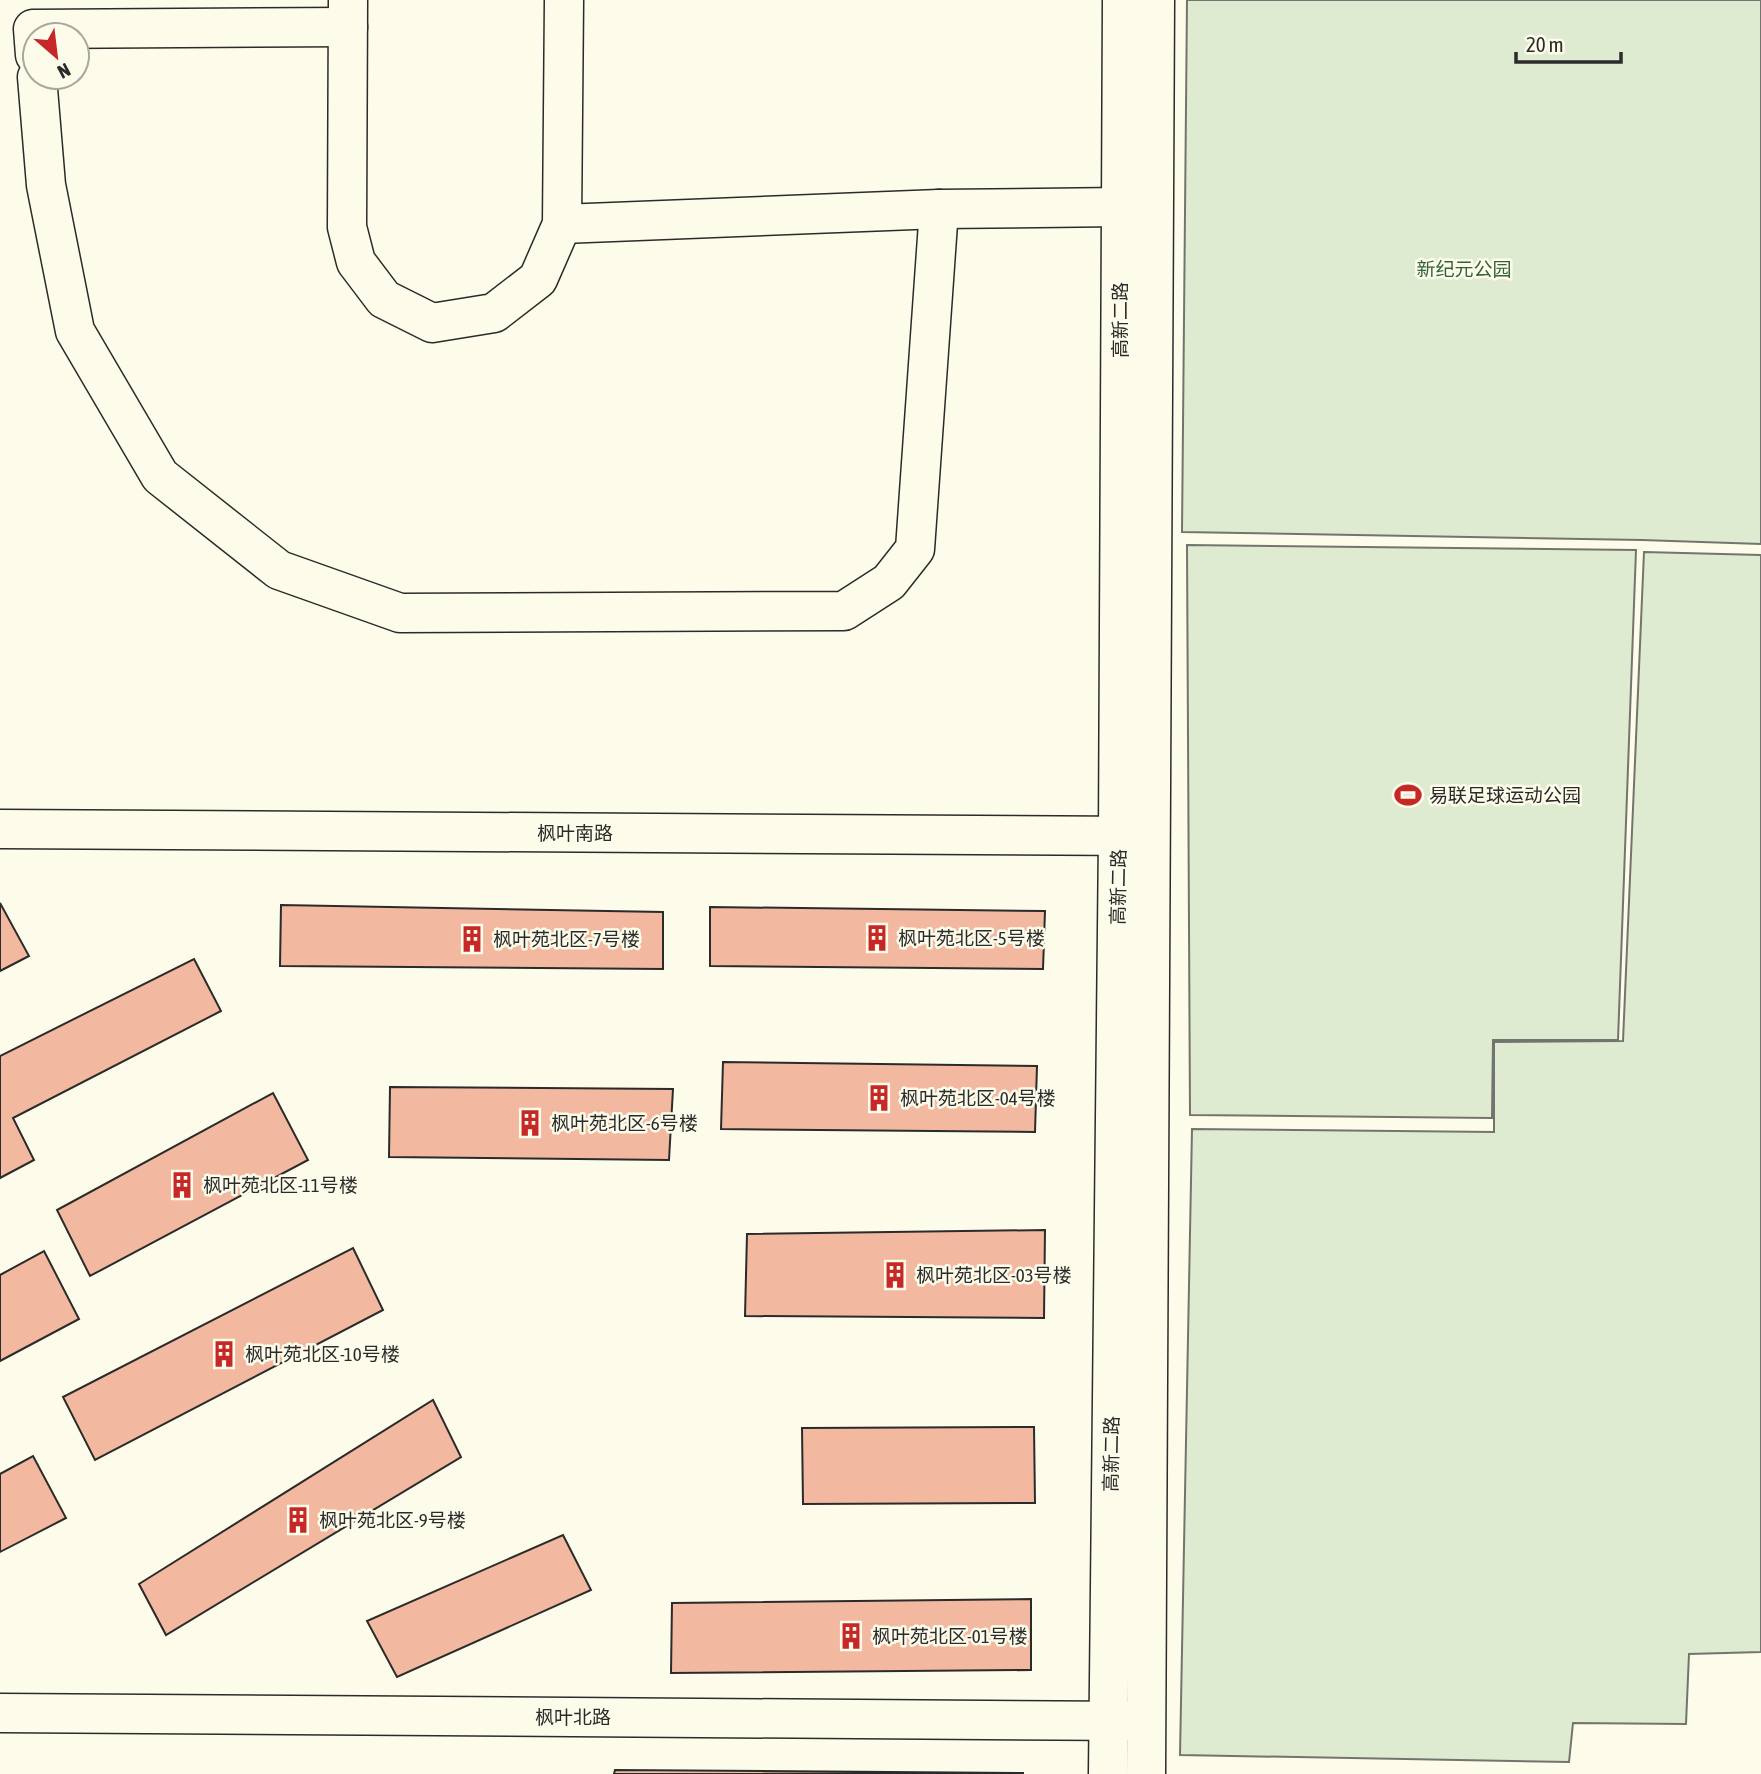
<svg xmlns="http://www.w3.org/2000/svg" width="1761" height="1774" viewBox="0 0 1761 1774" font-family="'Asap Condensed','Noto Sans SC',sans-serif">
  <rect width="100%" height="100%" fill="#fdfbea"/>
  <g fill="#deebd1" stroke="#74746e" stroke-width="2">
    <path d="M 1187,0 L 1761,0 L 1761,544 L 1642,540 L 1182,532 Z"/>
    <path d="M 1187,545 L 1636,550 L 1618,1040 L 1493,1040 L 1492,1118 L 1190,1115 Z"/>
    <path d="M 1644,552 L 1761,555 L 1761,1652 L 1689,1654 L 1686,1724 L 1573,1723 L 1569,1762 L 1180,1755 L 1192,1129 L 1494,1132 L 1494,1042 L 1623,1041 Z"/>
  </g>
  <g fill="#f2b8a0" stroke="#2b2b2b" stroke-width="2">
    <path d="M 0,903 L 29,956 L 0,971 Z"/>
    <path d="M 281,905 L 663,912 L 663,969 L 280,966 Z"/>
    <path d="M 710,907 L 1045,911 L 1043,969 L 710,966 Z"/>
    <path d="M 194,959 L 221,1011 L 13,1118 L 34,1160 L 0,1178 L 0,1056 Z"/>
    <path d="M 723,1062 L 1037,1066 L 1035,1132 L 721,1129 Z"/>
    <path d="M 390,1087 L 673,1089 L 669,1160 L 389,1157 Z"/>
    <path d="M 273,1093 L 308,1160 L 90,1276 L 57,1210 Z"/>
    <path d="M 1045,1230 L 1044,1318 L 745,1316 L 747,1234 Z"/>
    <path d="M 353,1248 L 383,1310 L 95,1460 L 63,1397 Z"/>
    <path d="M 44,1251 L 79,1319 L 0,1361 L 0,1275 Z"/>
    <path d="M 433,1400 L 461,1457 L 166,1635 L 139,1584 Z"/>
    <path d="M 1034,1427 L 1035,1503 L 803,1504 L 802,1428 Z"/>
    <path d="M 33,1456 L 66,1518 L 0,1552 L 0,1474 Z"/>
    <path d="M 563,1535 L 591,1590 L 397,1677 L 367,1621 Z"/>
    <path d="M 1031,1599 L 1031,1670 L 671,1673 L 672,1603 Z"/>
    <path d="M 615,1770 L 1024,1773 L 614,1774 Z"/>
  </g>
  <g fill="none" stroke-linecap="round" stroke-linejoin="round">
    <defs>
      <g id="minor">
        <path d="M 348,0 L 347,227 L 356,262 L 384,299 L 432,323 L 494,313 L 538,279 L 562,224 L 564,0"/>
        <path d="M 35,55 L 33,29 L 348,27"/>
        <path d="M 37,77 L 46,185 L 75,331 L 160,476 L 279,570 L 400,613 L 844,611 L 889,582 L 915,549 L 939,209"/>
        <path d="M 562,224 L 939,209 L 1121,207"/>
        <path d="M 0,829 L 1142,836"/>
        <path d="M 0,1713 L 1135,1721"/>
        <path d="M 1108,1774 L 1118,836 L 1122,0"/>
        <path d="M 1146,1774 L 1155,0"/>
      </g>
    </defs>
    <use href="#minor" stroke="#2b2b2b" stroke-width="41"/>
    <use href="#minor" stroke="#fdfbea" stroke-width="38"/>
  </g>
  <defs>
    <symbol id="stadium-bare" viewBox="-9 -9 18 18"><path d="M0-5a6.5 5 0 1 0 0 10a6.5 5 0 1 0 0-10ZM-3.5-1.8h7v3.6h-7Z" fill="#c62828" stroke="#fdfbea" stroke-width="2.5" paint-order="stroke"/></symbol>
    <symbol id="building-bare" viewBox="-9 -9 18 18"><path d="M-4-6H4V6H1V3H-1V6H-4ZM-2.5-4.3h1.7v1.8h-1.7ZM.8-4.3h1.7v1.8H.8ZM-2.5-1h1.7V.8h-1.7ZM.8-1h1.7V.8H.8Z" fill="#c62828" stroke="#fdfbea" stroke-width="2.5" paint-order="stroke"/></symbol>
  </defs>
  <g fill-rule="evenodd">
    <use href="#stadium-bare" x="1389" y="776" width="38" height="38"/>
    <use href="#building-bare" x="858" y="919" width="38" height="38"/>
    <use href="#building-bare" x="453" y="920" width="38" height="38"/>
    <use href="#building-bare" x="860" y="1079" width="38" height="38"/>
    <use href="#building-bare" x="511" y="1104" width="38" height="38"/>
    <use href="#building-bare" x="163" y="1166" width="38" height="38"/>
    <use href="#building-bare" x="876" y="1256" width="38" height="38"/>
    <use href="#building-bare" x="205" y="1335" width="38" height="38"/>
    <use href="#building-bare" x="279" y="1501" width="38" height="38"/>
    <use href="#building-bare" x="832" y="1617" width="38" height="38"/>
  </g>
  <g text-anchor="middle" stroke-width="5" stroke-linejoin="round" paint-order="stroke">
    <g font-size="19" fill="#34623c" stroke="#fdfbea">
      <text x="1464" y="276">新纪元公园</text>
    </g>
    <g font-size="19" fill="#2b2b2b" stroke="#fdfbea">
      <text transform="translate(1120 320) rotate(-90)" y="7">高新二路</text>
      <text x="575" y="840">枫叶南路</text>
      <text transform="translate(1118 887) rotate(-89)" y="7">高新二路</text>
      <text transform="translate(1111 1454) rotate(-89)" y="7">高新二路</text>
      <text x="573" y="1724">枫叶北路</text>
    </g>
    <g font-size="19" fill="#2b2b2b" stroke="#fdfbea" text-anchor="start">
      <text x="1429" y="802">易联足球运动公园</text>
      <text x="898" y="945">枫叶苑北区-5号楼</text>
      <text x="493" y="946">枫叶苑北区-7号楼</text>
      <text x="900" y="1105">枫叶苑北区-04号楼</text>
      <text x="551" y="1130">枫叶苑北区-6号楼</text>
      <text x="203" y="1192">枫叶苑北区-11号楼</text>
      <text x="916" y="1282">枫叶苑北区-03号楼</text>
      <text x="245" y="1361">枫叶苑北区-10号楼</text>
      <text x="319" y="1527">枫叶苑北区-9号楼</text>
      <text x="872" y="1643">枫叶苑北区-01号楼</text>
    </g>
  </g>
  <g transform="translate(56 56) rotate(152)"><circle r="33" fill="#fdfbea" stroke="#a9a89e" stroke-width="2"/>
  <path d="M0-5L12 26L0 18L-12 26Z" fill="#c62828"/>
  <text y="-10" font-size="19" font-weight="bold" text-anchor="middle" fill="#2b2b2b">N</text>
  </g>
  <path d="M1516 52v10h105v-10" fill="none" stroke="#2b2b2b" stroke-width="3.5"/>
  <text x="1526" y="52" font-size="21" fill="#2b2b2b" stroke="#fdfbea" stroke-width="5" paint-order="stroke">20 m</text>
</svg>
